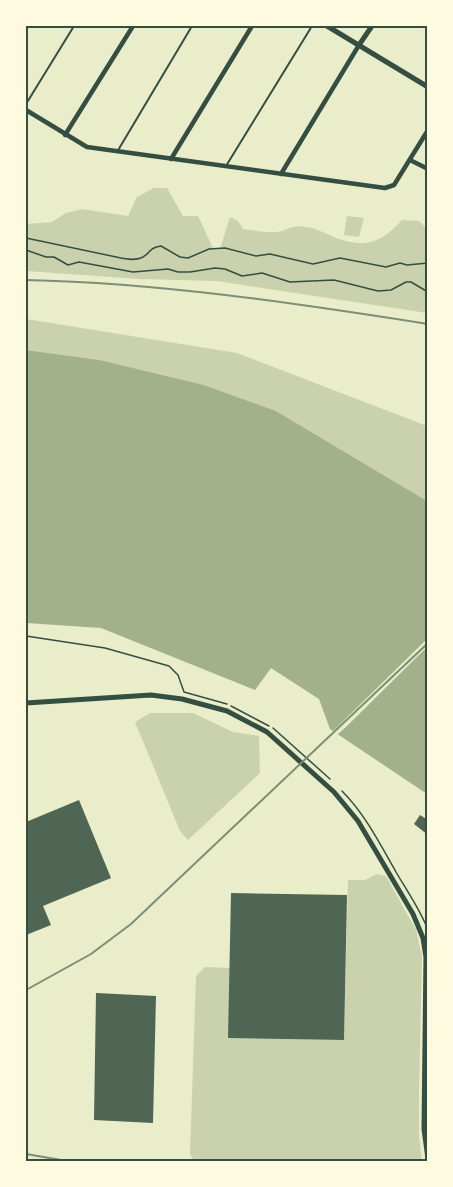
<svg xmlns="http://www.w3.org/2000/svg" width="453" height="1187" viewBox="0 0 453 1187" font-family="Roboto,sans-serif">
  <rect width="100%" height="100%" fill="#e9edc9"/>
  <g fill="#cad2ad">
    <path d="M 154,188 L 167,188 L 183,216 L 198,216 L 213,248 L 220,249 L 230,217 L 238,221 L 243,229 C 254,230 265,233 276,232 C 287,232 289,224 306,227 C 316,228 327,234 336,238 C 366,249 382,242 402,220 L 419,221 L 427,229 L 427,313 L 217,281 L 139,279 L 26,271 L 26,224 L 52,222 L 66,213 L 82,209 L 128,216 L 137,197 Z"/>
    <path d="M 347,216 L 364,218 L 359,237 L 344,235 Z"/>
    <path d="M 26,319 L 237,353 L 427,426 L 427,501 L 276,411 L 204,385 L 100,360 L 26,350 Z"/>
    <path d="M 150,713 L 193,713 L 233,732 L 259,736 L 260,773 L 188,840 L 180,831 L 135,722 Z"/>
    <path d="M 377,874 L 386,876 L 416,930 L 422,956 L 419,1093 L 419,1137 L 422,1161 L 195,1162 L 190,1154 L 196,976 L 205,967 L 230,968 L 229,1038 L 344,1040 L 348,880 L 365,880 Z"/>
  </g>
  <path fill="#a3b18a" d="M 26,350 L 100,360 L 204,385 L 276,411 L 427,501 L 427,794 L 330,729 L 319,699 L 271,668 L 255,690 L 101,628 L 26,623 Z"/>
  <path fill="#e9edc9" d="M 427,639 L 427,647 L 348,725 L 336,736 L 331,733 Z"/>
  <g fill="#4f6655">
    <path d="M 79,800 L 111,878 L 43,906 L 51,925 L 26,935 L 26,822 Z"/>
    <path d="M 420,815 L 428,820 L 428,835 L 414,824 Z"/>
    <path d="M 231,893 L 347,895 L 344,1040 L 228,1038 Z"/>
    <path d="M 96,993 L 156,996 L 153,1123 L 94,1120 Z"/>
  </g>
  <g fill="none" stroke-linecap="round" stroke-linejoin="round">
    <g stroke="#344e41" stroke-width="1.5">
      <path d="M 26,238 L 121,258 C 128,259 136,261 143,257 C 151,252 149,248 161,246 L 180,257 L 188,258 L 209,249 L 225,248 L 256,256 L 270,254 L 313,264 L 340,258 L 386,267 L 400,263 L 407,265 L 428,263"/>
      <path d="M 26,250 L 46,257 L 54,257 L 68,265 L 79,262 L 133,272 L 168,269 L 178,272 L 190,272 L 215,268 L 225,269 L 242,276 L 262,273 L 290,282 L 334,280 L 378,291 L 391,290 L 406,282 L 411,282 L 428,292"/>
      <path d="M 26,636 L 105,648 L 169,666 L 178,675 L 184,692 L 227,704"/>
      <path d="M 231,706 L 269,726"/>
      <path d="M 273,728 L 330,779"/>
      <path d="M 342,791 C 365,814 380,844 396,872 C 407,891 420,909 428,930"/>
    </g>
    <g stroke="#344e41" stroke-width="2">
      <path d="M 26,104 L 74,26"/>
      <path d="M 117,152 L 192,26"/>
      <path d="M 226,166 L 312,26"/>
    </g>
    <g stroke="#344e41" stroke-width="4.5">
      <path d="M 26,110 L 87,147 L 385,188 L 394,185 L 428,130"/>
      <path d="M 65,135 L 133,26"/>
      <path d="M 171,159 L 252,26"/>
      <path d="M 410,160 L 428,169"/>
      <path d="M 281,174 L 359,45"/>
    </g>
    <g stroke="#344e41" stroke-width="5">
      <path d="M 327,26 L 428,87"/>
      <path d="M 359,45 L 372,26"/>
      <path d="M 26,703 L 151,695 L 182,699 L 227,711 L 267,732 L 334,792 L 358,821 L 413,914 L 423,938 L 426,957 L 424,1129 L 428,1159"/>
    </g>
    <g stroke="#7c8e77" stroke-width="2">
      <path d="M 26,280 C 161,283 294,303 428,324"/>
      <path d="M 26,990 L 91,954 L 131,924 L 428,643"/>
      <path d="M 26,1154 L 73,1162"/>
    </g>
  </g>
  <rect width="453" height="1187" fill="none" stroke="#fefae0" stroke-width="54"/>
  <rect x="27" y="27" width="399" height="1133" fill="none" stroke="#344e41" stroke-width="2"/>
</svg>
